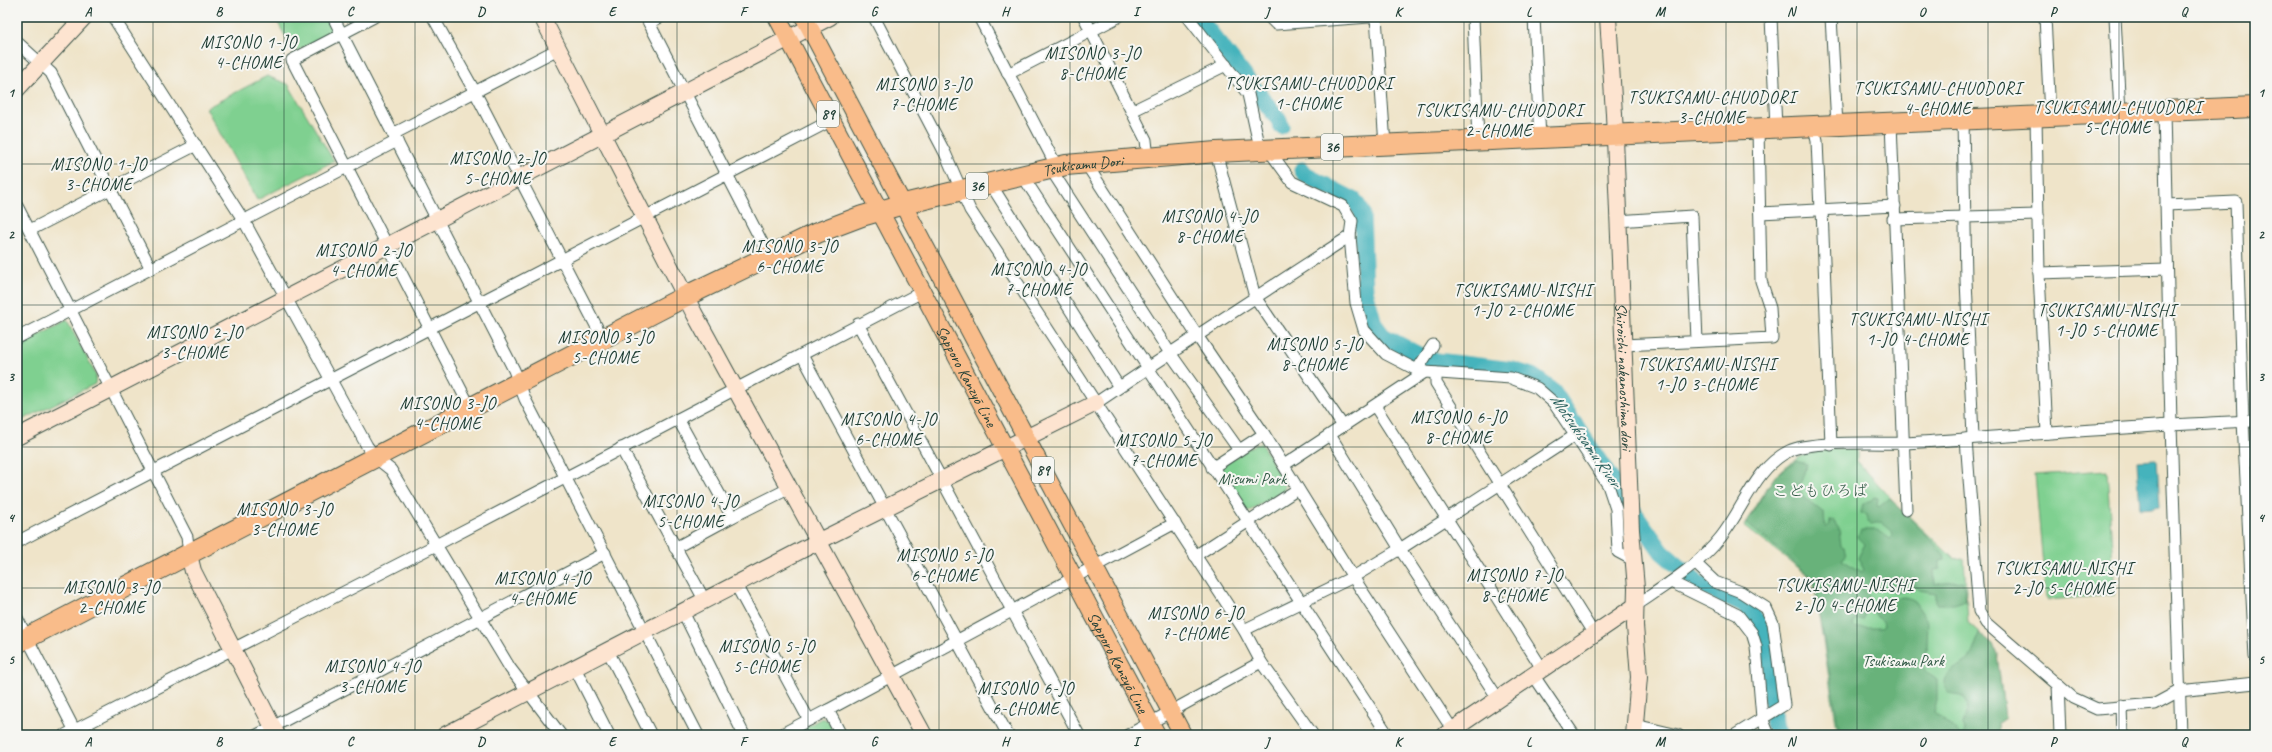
<svg xmlns="http://www.w3.org/2000/svg" width="2272" height="752" font-family="Caveat,'Klee One',sans-serif">
<style>
.green{fill:#7fd090;stroke:#4f8662}
.forest{fill:#67b27a;stroke:#437857}
.water{fill:#44b3bc;stroke:#327878}
.lines{fill:none;stroke-linecap:round;stroke-linejoin:round}
.river{stroke:#44b3bc;stroke-width:17}
.street-casing{stroke:#3e564a;stroke-width:13}
.secondary-casing{stroke:#3e564a;stroke-width:18}
.primary-casing{stroke:#3e564a;stroke-width:19}
.highway-casing{stroke:#3e564a;stroke-width:22}
.street{stroke:#fff;stroke-width:11}
.secondary{stroke:#fde4d0;stroke-width:16}
.primary{stroke:#f9bc8a;stroke-width:17}
.highway{stroke:#f9bc8a;stroke-width:20}
.grid{fill:none;stroke:#1f3d34;stroke-width:1;stroke-opacity:0.55}
.labels{text-anchor:middle;stroke-width:4;stroke-linejoin:round;paint-order:stroke}
.shield{fill:#f6f6f2;stroke:#60746d;stroke-width:1}
.shield-label{font-size:15px;font-weight:bold;fill:#1f3d34}
.street-label{font-size:16px;fill:#1f3d34;stroke:#f6f6f2}
.park-label{font-size:16px;fill:#325a46;stroke:#f6f6f2}
.neighbourhood-label{font-size:17px;letter-spacing:1px;fill:#1f3d34;stroke:#f6f6f2}
.water-label{font-size:17px;font-style:italic;fill:#2a605d;stroke:#f6f6f2}
.neatline{fill:none;stroke:#1f3d34;stroke-width:1.5}
.grid-label{font-size:13px;text-anchor:middle;font-weight:bold;fill:#1f3d34}
</style>
<rect width="100%" height="100%" fill="#f6f6f2"/>
<filter id="ink" filterUnits="userSpaceOnUse"><feTurbulence type="fractalNoise" baseFrequency=".025" numOctaves="2"/><feDisplacementMap in="SourceGraphic" scale="8" xChannelSelector="R" yChannelSelector="G"/><feConvolveMatrix kernelMatrix="1 2 1 2 8 2 1 2 1" color-interpolation-filters="sRGB"/></filter>
<filter id="wash" filterUnits="userSpaceOnUse"><feTurbulence type="fractalNoise" baseFrequency=".012" numOctaves="4" result="noise"/><feDisplacementMap in="SourceGraphic" scale="16" xChannelSelector="R" yChannelSelector="G"/><feGaussianBlur stdDeviation="0.9" result="paint"/><feColorMatrix in="noise" values="0 0 0 0 0 0 0 0 0 0 0 0 0 0 0 0 0 1.4 0 .05"/><feComposite in="paint" operator="in"/></filter>
<g filter="url(#wash)">
<rect width="100%" height="100%" fill="#efe4c9"/>
<!-- green -->
<g class="green">
<path d="M 275,17 L 327,17 L 334,30 L 294,53 Z"/>
<path d="M 267,76 L 288,84 L 334,161 L 257,200 L 206,108 Z"/>
<path d="M 67,320 L 96,375 L 95,384 L 22,420 L 17,419 L 17,346 Z"/>
<path d="M 1261,443 L 1285,485 L 1284,490 L 1248,512 L 1220,472 L 1222,466 L 1255,444 Z"/>
<path d="M 1857,449 L 1857,461 L 1898,506 L 1954,559 L 1964,558 L 1968,622 L 1981,633 L 1990,735 L 1838,735 L 1813,579 L 1744,526 C 1763,492 1781,456 1823,450 C 1834,448 1846,449 1857,449 Z"/>
<path d="M 2107,470 L 2115,595 L 2046,600 L 2035,475 Z"/>
<path d="M 822,718 L 829,721 L 836,735 L 791,735 Z"/>
</g>
<!-- forest -->
<path class="forest" d="M 1796,461 L 1807,464 L 1799,488 L 1804,498 L 1824,513 L 1825,527 L 1827,527 L 1830,521 L 1833,520 L 1839,529 L 1841,546 L 1844,547 L 1846,555 L 1842,560 L 1862,572 L 1864,570 L 1858,558 L 1865,544 L 1858,537 L 1861,530 L 1878,530 L 1890,539 L 1893,536 L 1892,531 L 1881,522 L 1871,524 L 1868,522 L 1867,516 L 1861,513 L 1863,503 L 1869,502 L 1874,497 L 1878,498 L 1877,506 L 1879,507 L 1890,498 L 1944,554 L 1945,560 L 1940,561 L 1940,569 L 1934,570 L 1935,584 L 1963,581 L 1966,600 L 1954,604 L 1936,604 L 1936,593 L 1919,590 L 1914,585 L 1906,590 L 1893,592 L 1893,584 L 1881,580 L 1876,591 L 1866,586 L 1863,590 L 1870,596 L 1861,602 L 1866,611 L 1864,620 L 1855,618 L 1853,625 L 1856,628 L 1881,628 L 1884,626 L 1883,621 L 1877,617 L 1870,605 L 1875,599 L 1906,597 L 1915,602 L 1928,622 L 1927,646 L 1923,665 L 1925,671 L 1937,680 L 1937,701 L 1934,712 L 1961,735 L 1965,732 L 1963,724 L 1968,706 L 1963,696 C 1957,693 1950,696 1946,689 C 1937,673 1962,667 1969,659 C 1974,652 1976,641 1980,633 L 1993,644 L 1997,654 L 2005,718 L 1998,723 L 1999,735 L 1840,735 L 1814,579 L 1746,523 L 1775,476 Z"/>
<!-- water -->
<path class="water" d="M 2157,460 L 2160,507 L 2140,509 L 2137,461 Z"/>
<g class="lines">
<!-- river -->
<g class="river">
<path d="M 1198,17 L 1279,120 L 1281,126"/>
<path d="M 1302,170 L 1307,176 L 1354,200 L 1362,212 L 1365,290 L 1374,324 L 1383,336 L 1428,360 L 1513,370 L 1532,376 L 1553,391 L 1614,484 L 1662,552 L 1699,584 L 1744,605 L 1762,627 L 1769,655 L 1774,724 L 1780,735"/>
</g>
</g>
</g>
<g filter="url(#ink)">
<g class="lines">
<defs>
<g id="street">
<path d="M 113,17 L 244,221 L 367,446 L 376,458 L 391,470 L 510,668 L 561,735"/>
<path d="M 333,17 L 514,370 L 525,399 L 698,735"/>
<path d="M 374,17 L 292,60 L 471,409"/>
<path d="M 433,17 L 475,92 L 603,339"/>
<path d="M 646,17 L 769,256"/>
<path d="M 874,17 L 945,153 L 970,210 L 1244,630 L 1261,662 L 1313,735"/>
<path d="M 979,17 L 1057,167"/>
<path d="M 1084,17 L 1146,140 L 1148,158"/>
<path d="M 1188,17 L 1248,94 L 1260,149"/>
<path d="M 1269,17 L 1276,24 L 1369,17"/>
<path d="M 1376,17 L 1385,145"/>
<path d="M 1473,17 L 1478,141"/>
<path d="M 1534,17 L 1540,139"/>
<path d="M 1771,17 L 1776,128"/>
<path d="M 1831,17 L 1837,125"/>
<path d="M 2045,17 L 2050,115"/>
<path d="M 2115,17 L 2120,113"/>
<path d="M 649,23 L 660,17"/>
<path d="M 17,42 L 51,73 L 151,269"/>
<path d="M 1008,74 L 1118,17"/>
<path d="M 1132,111 L 1226,65"/>
<path d="M 2164,111 L 2171,425 L 2181,735"/>
<path d="M 2036,117 L 2039,273 L 2047,433"/>
<path d="M 1963,120 L 1966,280 L 1973,437"/>
<path d="M 1891,123 L 1906,510"/>
<path d="M 1813,125 L 1817,141 L 1820,210"/>
<path d="M 393,134 L 558,49"/>
<path d="M 1268,149 L 1292,182 L 1343,206 L 1352,221 L 1350,236 L 1356,303 L 1364,330 L 1386,354 L 1417,370 L 1425,372 L 1511,378 L 1537,388 L 1553,402 L 1608,485 L 1616,509 L 1618,552 L 1633,560"/>
<path d="M 1216,152 L 1255,297 L 1343,426"/>
<path d="M 1085,162 L 1196,334 L 1264,434 L 1353,577 L 1456,735"/>
<path d="M 1050,168 L 1170,353 L 1239,450"/>
<path d="M 1022,175 L 1388,735"/>
<path d="M 990,183 L 1119,387"/>
<path d="M 2166,205 L 2236,202 L 2243,421 L 2255,657"/>
<path d="M 17,206 L 187,537 L 189,555"/>
<path d="M 1822,209 L 1831,445"/>
<path d="M 1760,213 L 1895,206"/>
<path d="M 1893,219 L 2038,215"/>
<path d="M 1617,221 L 1692,216 L 1697,341"/>
<path d="M 30,230 L 196,145"/>
<path d="M 2039,273 L 2167,269"/>
<path d="M 858,324 L 1079,735"/>
<path d="M 17,338 L 397,141"/>
<path d="M 1623,345 L 1772,338 L 1770,308 L 1761,281 L 1758,129"/>
<path d="M 802,355 L 1008,735"/>
<path d="M 1417,370 L 1433,345"/>
<path d="M 1436,373 L 1436,383 L 1594,634"/>
<path d="M 1096,403 C 1180,346 1265,291 1350,236"/>
<path d="M 1375,406 L 1543,670"/>
<path d="M 678,419 L 732,517 L 790,488"/>
<path d="M 1330,435 L 1400,549 L 1499,700"/>
<path d="M 1966,439 L 1979,611 L 1986,623 L 2073,698 L 2097,709 L 2155,704 L 2179,691 L 2255,683"/>
<path d="M 621,448 L 705,601"/>
<path d="M 1284,465 L 1425,372"/>
<path d="M 1212,468 L 1264,434"/>
<path d="M 17,542 L 832,120"/>
<path d="M 675,548 L 732,517"/>
<path d="M 1195,556 L 1298,489"/>
<path d="M 1695,563 L 1715,582 L 1741,592 L 1766,608 L 1773,623 L 1784,705 L 1735,735"/>
<path d="M 1671,582 L 1738,615 L 1752,633 L 1756,646 L 1762,718 L 1769,735"/>
<path d="M 736,585 L 809,720"/>
<path d="M 1635,606 C 1666,585 1698,566 1721,537 C 1744,508 1755,468 1789,451 C 1811,440 1879,444 1906,443 C 2022,436 2139,425 2255,421"/>
<path d="M 683,612 L 744,735"/>
<path d="M 17,618 L 77,735"/>
<path d="M 1244,630 L 1353,577 L 1400,549 L 1574,436"/>
<path d="M 608,651 L 651,735"/>
<path d="M 575,668 L 609,735"/>
<path d="M 1534,676 L 1574,735"/>
<path d="M 2058,684 L 2060,735"/>
<path d="M 2121,706 L 2122,735"/>
<path d="M 828,710 L 1175,523"/>
<path d="M 1635,725 L 1678,735"/>
<path d="M 65,735 L 436,545 L 922,292"/>
<path d="M 257,735 L 605,553"/>
<path d="M 780,735 L 828,710 L 841,735"/>
<path d="M 1128,735 L 1261,662"/>
</g>
<g id="secondary">
<path d="M 542,17 L 694,313 L 924,735"/>
<path id="s1" d="M 1608,17 L 1614,114 L 1631,530 L 1636,588 L 1635,626 L 1639,677 L 1634,735"/>
<path d="M 17,89 L 84,17"/>
<path d="M 17,437 L 830,17"/>
<path d="M 189,555 L 193,571 L 277,735"/>
<path d="M 445,735 L 819,541 L 1096,403"/>
<path d="M 1445,735 L 1635,606"/>
</g>
<g id="primary">
<path id="s2" d="M 777,17 L 1157,735"/>
<path d="M 804,17 L 1183,735"/>
</g>
<g id="highway">
<path id="s3" d="M 17,643 L 686,296 L 817,233 L 862,216 L 904,204 L 1066,165 L 1216,152 L 2255,107"/>
</g>
</defs>
<!-- street casing -->
<use href="#street" class="street-casing"/>
<!-- secondary casing -->
<use href="#secondary" class="secondary-casing"/>
<!-- primary casing -->
<use href="#primary" class="primary-casing"/>
<!-- highway casing -->
<use href="#highway" class="highway-casing"/>
<!-- street -->
<use href="#street" class="street"/>
<!-- secondary -->
<use href="#secondary" class="secondary"/>
<!-- primary -->
<use href="#primary" class="primary"/>
<!-- highway -->
<use href="#highway" class="highway"/>
</g>
</g>
<!-- grid -->
<path class="grid" d="M 153,17 L 153,735M 284,17 L 284,735M 415,17 L 415,735M 546,17 L 546,735M 677,17 L 677,735M 808,17 L 808,735M 939,17 L 939,735M 1070,17 L 1070,735M 1202,17 L 1202,735M 1333,17 L 1333,735M 1464,17 L 1464,735M 1595,17 L 1595,735M 1726,17 L 1726,735M 1857,17 L 1857,735M 1988,17 L 1988,735M 2119,17 L 2119,735M 17,164 L 2255,164M 17,305 L 2255,305M 17,447 L 2255,447M 17,588 L 2255,588"/>
<g class="labels">
<!-- shield labels -->
<g class="shield">
<rect x="817" y="101" width="22" height="26" rx="3"/>
<rect x="1321" y="134" width="22" height="26" rx="3"/>
<rect x="966" y="173" width="22" height="26" rx="3"/>
<rect x="1032" y="457" width="22" height="26" rx="3"/>
</g>
<g class="shield-label">
<text x="828" y="119">89</text>
<text x="1332" y="152">36</text>
<text x="977" y="191">36</text>
<text x="1043" y="475">89</text>
</g>
<!-- street labels -->
<g class="street-label">
<text dy="6" stroke="none"><textPath href="#s3" startOffset="1174">Tsukisamu Dori</textPath></text>
<text dy="6" stroke="none"><textPath href="#s2" startOffset="406">Sapporo Kanzyō Line</textPath></text>
<text dy="6" stroke="none"><textPath href="#s1" startOffset="360">Shiroishi nakanoshima dori</textPath></text>
<text dy="6" stroke="none"><textPath href="#s2" startOffset="730">Sapporo Kanzyō Line</textPath></text>
</g>
<!-- park labels -->
<g class="park-label">
<text x="1252" y="484">Misumi Park</text>
<text x="1820" y="496">こどもひろば</text>
<text x="1903" y="666">Tsukisamu Park</text>
</g>
<!-- neighbourhood labels -->
<g class="neighbourhood-label">
<text x="249" y="48">MISONO 1-JO<tspan x="249" dy="20">4-CHOME</tspan></text>
<text x="1093" y="59">MISONO 3-JO<tspan x="1093" dy="20">8-CHOME</tspan></text>
<text x="1309" y="89">TSUKISAMU-CHUODORI<tspan x="1309" dy="20">1-CHOME</tspan></text>
<text x="924" y="90">MISONO 3-JO<tspan x="924" dy="20">7-CHOME</tspan></text>
<text x="1938" y="94">TSUKISAMU-CHUODORI<tspan x="1938" dy="20">4-CHOME</tspan></text>
<text x="1712" y="103">TSUKISAMU-CHUODORI<tspan x="1712" dy="20">3-CHOME</tspan></text>
<text x="2118" y="113">TSUKISAMU-CHUODORI<tspan x="2118" dy="20">5-CHOME</tspan></text>
<text x="1499" y="116">TSUKISAMU-CHUODORI<tspan x="1499" dy="20">2-CHOME</tspan></text>
<text x="498" y="164">MISONO 2-JO<tspan x="498" dy="20">5-CHOME</tspan></text>
<text x="99" y="170">MISONO 1-JO<tspan x="99" dy="20">3-CHOME</tspan></text>
<text x="1210" y="222">MISONO 4-JO<tspan x="1210" dy="20">8-CHOME</tspan></text>
<text x="790" y="252">MISONO 3-JO<tspan x="790" dy="20">6-CHOME</tspan></text>
<text x="364" y="256">MISONO 2-JO<tspan x="364" dy="20">4-CHOME</tspan></text>
<text x="1039" y="275">MISONO 4-JO<tspan x="1039" dy="20">7-CHOME</tspan></text>
<text x="1523" y="296">TSUKISAMU-NISHI<tspan x="1523" dy="20">1-JO 2-CHOME</tspan></text>
<text x="2107" y="316">TSUKISAMU-NISHI<tspan x="2107" dy="20">1-JO 5-CHOME</tspan></text>
<text x="1918" y="325">TSUKISAMU-NISHI<tspan x="1918" dy="20">1-JO 4-CHOME</tspan></text>
<text x="195" y="338">MISONO 2-JO<tspan x="195" dy="20">3-CHOME</tspan></text>
<text x="606" y="343">MISONO 3-JO<tspan x="606" dy="20">5-CHOME</tspan></text>
<text x="1315" y="350">MISONO 5-JO<tspan x="1315" dy="20">8-CHOME</tspan></text>
<text x="1707" y="370">TSUKISAMU-NISHI<tspan x="1707" dy="20">1-JO 3-CHOME</tspan></text>
<text x="448" y="409">MISONO 3-JO<tspan x="448" dy="20">4-CHOME</tspan></text>
<text x="1459" y="423">MISONO 6-JO<tspan x="1459" dy="20">8-CHOME</tspan></text>
<text x="889" y="425">MISONO 4-JO<tspan x="889" dy="20">6-CHOME</tspan></text>
<text x="1164" y="446">MISONO 5-JO<tspan x="1164" dy="20">7-CHOME</tspan></text>
<text x="691" y="507">MISONO 4-JO<tspan x="691" dy="20">5-CHOME</tspan></text>
<text x="285" y="515">MISONO 3-JO<tspan x="285" dy="20">3-CHOME</tspan></text>
<text x="945" y="561">MISONO 5-JO<tspan x="945" dy="20">6-CHOME</tspan></text>
<text x="2064" y="574">TSUKISAMU-NISHI<tspan x="2064" dy="20">2-JO 5-CHOME</tspan></text>
<text x="1515" y="581">MISONO 7-JO<tspan x="1515" dy="20">8-CHOME</tspan></text>
<text x="543" y="584">MISONO 4-JO<tspan x="543" dy="20">4-CHOME</tspan></text>
<text x="1845" y="591">TSUKISAMU-NISHI<tspan x="1845" dy="20">2-JO 4-CHOME</tspan></text>
<text x="112" y="593">MISONO 3-JO<tspan x="112" dy="20">2-CHOME</tspan></text>
<text x="1196" y="619">MISONO 6-JO<tspan x="1196" dy="20">7-CHOME</tspan></text>
<text x="767" y="652">MISONO 5-JO<tspan x="767" dy="20">5-CHOME</tspan></text>
<text x="373" y="672">MISONO 4-JO<tspan x="373" dy="20">3-CHOME</tspan></text>
<text x="1026" y="694">MISONO 6-JO<tspan x="1026" dy="20">6-CHOME</tspan></text>
</g>
<!-- water labels -->
<g class="water-label">
<text transform="translate(1586 440) rotate(55)" y="6">Motsukisamu River</text>
</g>
</g>
<!-- margin -->
<rect width="2272" height="752" fill="none" stroke="#f6f6f2" stroke-width="44"/>
<rect x="22" y="22" width="2228" height="708" class="neatline"/>
<g class="grid-label">
<text x="88" y="16">A</text>
<text x="219" y="16">B</text>
<text x="350" y="16">C</text>
<text x="481" y="16">D</text>
<text x="612" y="16">E</text>
<text x="743" y="16">F</text>
<text x="874" y="16">G</text>
<text x="1005" y="16">H</text>
<text x="1136" y="16">I</text>
<text x="1267" y="16">J</text>
<text x="1398" y="16">K</text>
<text x="1529" y="16">L</text>
<text x="1660" y="16">M</text>
<text x="1791" y="16">N</text>
<text x="1922" y="16">O</text>
<text x="2053" y="16">P</text>
<text x="2184" y="16">Q</text>
<text x="11" y="97">1</text>
<text x="2261" y="97">1</text>
<text x="11" y="239">2</text>
<text x="2261" y="239">2</text>
<text x="11" y="381">3</text>
<text x="2261" y="381">3</text>
<text x="11" y="522">4</text>
<text x="2261" y="522">4</text>
<text x="11" y="664">5</text>
<text x="2261" y="664">5</text>
<text x="88" y="746">A</text>
<text x="219" y="746">B</text>
<text x="350" y="746">C</text>
<text x="481" y="746">D</text>
<text x="612" y="746">E</text>
<text x="743" y="746">F</text>
<text x="874" y="746">G</text>
<text x="1005" y="746">H</text>
<text x="1136" y="746">I</text>
<text x="1267" y="746">J</text>
<text x="1398" y="746">K</text>
<text x="1529" y="746">L</text>
<text x="1660" y="746">M</text>
<text x="1791" y="746">N</text>
<text x="1922" y="746">O</text>
<text x="2053" y="746">P</text>
<text x="2184" y="746">Q</text>
</g>
</svg>
